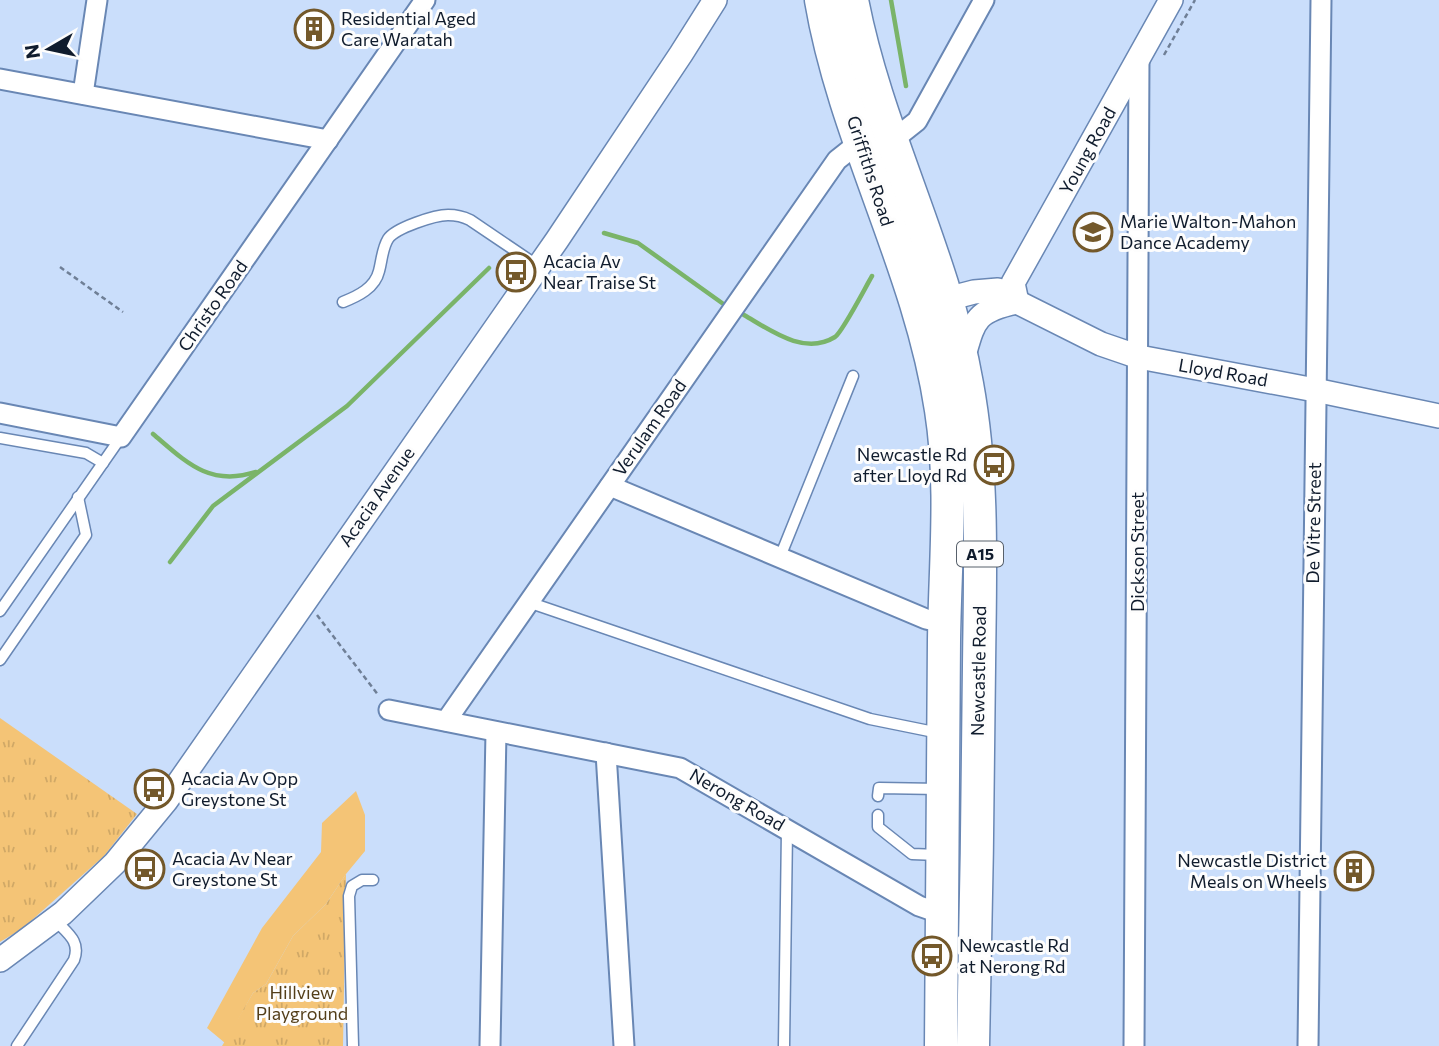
<svg xmlns="http://www.w3.org/2000/svg" width="1439" height="1046" font-family="Commissioner,sans-serif">
<style>
.green{fill:#f4c476}
.park{fill:url(#park-tufts)}
.lines{fill:none;stroke-linecap:round;stroke-linejoin:round}
.stream{stroke:#7ab469;stroke-width:4.5}
.service-casing{stroke:#6987b4;stroke-width:13}
.minor-casing{stroke:#6987b4;stroke-width:23}
.tertiary-casing{stroke:#6987b4;stroke-width:26}
.trunk-casing{stroke:#6987b4;stroke-width:35}
.path{stroke:#6f7f96;stroke-width:2.5;stroke-dasharray:5 3.5;stroke-linecap:butt}
.service{stroke:#fff;stroke-width:10}
.minor{stroke:#fff;stroke-width:19}
.tertiary{stroke:#fff;stroke-width:23}
.trunk{stroke:#fff;stroke-width:32}
.labels{text-anchor:middle;stroke-width:6;stroke-linejoin:round;paint-order:stroke}
.shield{fill:#fdfdfd;stroke:#57606b;stroke-width:2}
.shield-label{font-size:16px;font-weight:bold;fill:#101c2d}
.poi-label{font-size:18px;fill:#101c2d;stroke:#fdfdfd;text-anchor:start}
.street-label{font-size:18px;fill:#101c2d;stroke:#fdfdfd}
.park-label{font-size:18px;fill:#533e19;stroke:#fdfdfd}
</style>
<defs>
<pattern id="park-tufts" width="24" height="20" patternUnits="userSpaceOnUse" patternTransform="scale(1.75)"><rect width="24" height="20" fill="#f4c476"/><path d="M3 7l-1-3M5 7V3M7 7l1-3M15 17l-1-3M17 17v-4M19 17l1-3" fill="none" stroke="#d0a866"/></pattern>
</defs>
<rect width="100%" height="100%" fill="#cadefb"/>
<!-- green -->
<path class="green" d="M 356,791 L 365,815 L 365,851 L 346,874 L 326,904 L 293,936 L 266,984 L 253,993 L 225,1043 L 207,1028 L 262,928 L 321,852 L 322,823 Z"/>
<!-- park -->
<g class="park">
<path d="M 0,718 L 137,814 L 104,856 L 23,928 L 0,942 Z"/>
<path d="M 346,874 L 343,1046 L 222,1046 L 253,993 L 266,984 L 293,936 L 326,904 Z"/>
</g>
<g class="lines">
<!-- stream -->
<g class="stream">
<path d="M 891,0 L 906,86"/>
<path d="M 604,233 L 638,243 L 722,303"/>
<path d="M 744,315 C 770,330 804,356 835,337 C 843,331 865,288 872,276"/>
<path d="M 153,434 C 186,462 209,487 256,472"/>
<path d="M 170,562 L 213,506 L 347,406 L 489,268"/>
</g>
<defs>
<g id="service">
<path d="M 343,302 C 358,296 375,288 379,271 C 382,260 382,249 388,239 C 395,228 435,215 448,215 C 457,215 462,216 470,220 L 538,266"/>
<path d="M 0,438 L 86,453 L 103,463"/>
<path d="M 780,557 L 853,376"/>
<path d="M 528,602 L 870,719 L 939,733"/>
<path d="M 0,611 L 121,437"/>
<path d="M 0,660 L 86,535 L 78,497"/>
<path d="M 878,796 L 879,788 L 940,789"/>
<path d="M 878,815 L 878,827 L 912,854 L 938,855"/>
<path d="M 17,1046 L 74,960 C 81,941 67,933 55,920"/>
<path d="M 353,1046 L 349,896 L 352,886 L 362,880 L 373,880"/>
<path d="M 784,1046 L 787,830"/>
</g>
<g id="minor">
<path d="M 0,79 L 328,140"/>
<path d="M 83,94 L 97,0"/>
<path d="M 893,140 L 917,121 L 984,0"/>
<path d="M 0,413 L 121,437 L 425,0"/>
<path d="M 610,486 L 926,619 L 944,623"/>
<path d="M 389,710 L 680,768 L 919,906 L 942,914"/>
<path d="M 446,721 L 837,160 L 861,141"/>
<path d="M 606,753 L 624,1046"/>
<path d="M 490,1046 L 496,732"/>
<path d="M 1134,1046 L 1139,59"/>
<path d="M 1308,1046 L 1321,0"/>
</g>
<g id="tertiary">
<path d="M 1017,302 L 1013,283 L 1171,0"/>
<path d="M 937,311 L 947,299 L 974,292 L 998,290 L 1017,302 L 1101,344 L 1139,357 L 1315,390 L 1439,416"/>
<path d="M 963,359 C 974,321 974,311 1017,302"/>
<path d="M 0,960 L 63,913 L 115,863 L 166,801 L 557,240 L 681,54 L 715,0"/>
</g>
<g id="trunk">
<path d="M 821,0 C 845,141 920,269 941,410 C 953,486 945,563 944,640 C 943,775 942,911 941,1046"/>
<path d="M 852,0 C 877,131 944,252 967,384 C 984,477 980,572 979,666 C 978,793 976,919 973,1046"/>
</g>
</defs>
<!-- service casing -->
<use href="#service" class="service-casing"/>
<!-- minor casing -->
<use href="#minor" class="minor-casing"/>
<!-- tertiary casing -->
<use href="#tertiary" class="tertiary-casing"/>
<!-- trunk casing -->
<use href="#trunk" class="trunk-casing"/>
<!-- path -->
<g class="path">
<path d="M 1164,55 L 1195,0"/>
<path d="M 60,267 L 123,312"/>
<path d="M 317,615 L 379,696"/>
</g>
<!-- service -->
<use href="#service" class="service"/>
<!-- minor -->
<use href="#minor" class="minor"/>
<!-- tertiary -->
<use href="#tertiary" class="tertiary"/>
<!-- trunk -->
<use href="#trunk" class="trunk"/>
</g>
<!-- icons -->
<defs>
<symbol id="building-ring" viewBox="-11 -11 22 22"><circle r="9.5" fill="#fdfdfd" stroke="#73582a" stroke-width="1.5"/><path d="M-4-6H4V6H1V3H-1V6H-4ZM-2.5-4.3h1.7v1.8h-1.7ZM.8-4.3h1.7v1.8H.8ZM-2.5-1h1.7V.8h-1.7ZM.8-1h1.7V.8H.8Z" fill="#73582a"/></symbol>
<symbol id="school-ring" viewBox="-11 -11 22 22"><circle r="9.5" fill="#fdfdfd" stroke="#73582a" stroke-width="1.5"/><path d="M0-5L7-2L0 1L-7-2ZM-4 1L0 2.5L4 1V4Q0 6-4 4Z" fill="#73582a"/></symbol>
<symbol id="bus-ring" viewBox="-11 -11 22 22"><circle r="9.5" fill="#fdfdfd" stroke="#73582a" stroke-width="1.5"/><path d="M-5-6H5V4H4V6H2V4H-2V6H-4V4H-5ZM-3.5-4V0h7V-4ZM-3.5 1.2v1.5H-2V1.2ZM2 1.2v1.5H3.5V1.2Z" fill="#73582a"/></symbol>
</defs>
<g fill-rule="evenodd">
<use href="#building-ring" x="292" y="7" width="44" height="44"/>
<use href="#school-ring" x="1071" y="210" width="44" height="44"/>
<use href="#bus-ring" x="494" y="250" width="44" height="44"/>
<use href="#bus-ring" x="972" y="443" width="44" height="44"/>
<use href="#bus-ring" x="132" y="767" width="44" height="44"/>
<use href="#bus-ring" x="123" y="847" width="44" height="44"/>
<use href="#building-ring" x="1332" y="849" width="44" height="44"/>
<use href="#bus-ring" x="910" y="934" width="44" height="44"/>
</g>
<g class="labels">
<!-- shield labels -->
<rect class="shield" x="957" y="541.5" width="46" height="25" rx="5"/>
<g class="shield-label">
<text x="980" y="560">A15</text>
</g>
<!-- poi labels -->
<g class="poi-label">
<text x="341" y="25">Residential Aged<tspan x="341" dy="21">Care Waratah</tspan></text>
<text x="1120" y="228">Marie Walton-Mahon<tspan x="1120" dy="21">Dance Academy</tspan></text>
<text x="543" y="268">Acacia Av<tspan x="543" dy="21">Near Traise St</tspan></text>
<text x="967" y="461" text-anchor="end">Newcastle Rd<tspan x="967" dy="21">after Lloyd Rd</tspan></text>
<text x="181" y="785">Acacia Av Opp<tspan x="181" dy="21">Greystone St</tspan></text>
<text x="172" y="865">Acacia Av Near<tspan x="172" dy="21">Greystone St</tspan></text>
<text x="1327" y="867" text-anchor="end">Newcastle District<tspan x="1327" dy="21">Meals on Wheels</tspan></text>
<text x="959" y="952">Newcastle Rd<tspan x="959" dy="21">at Nerong Rd</tspan></text>
</g>
<!-- street labels -->
<g class="street-label">
<text transform="translate(1088 151) rotate(-61)" y="6">Young Road</text>
<text transform="translate(870 171) rotate(72)" y="6">Griffiths Road</text>
<text transform="translate(213 306) rotate(-55)" y="6">Christo Road</text>
<text transform="translate(1223 373) rotate(10)" y="6">Lloyd Road</text>
<text transform="translate(650 428) rotate(-55)" y="6">Verulam Road</text>
<text transform="translate(377 497) rotate(-55)" y="6">Acacia Avenue</text>
<text transform="translate(1314 523) rotate(-89)" y="6">De Vitre Street</text>
<text transform="translate(1138 552) rotate(-90)" y="6">Dickson Street</text>
<text transform="translate(979 671) rotate(-89)" y="6">Newcastle Road</text>
<text transform="translate(737 800) rotate(30)" y="6">Nerong Road</text>
</g>
<!-- park labels -->
<g class="park-label">
<text x="302" y="999">Hillview<tspan x="302" dy="21">Playground</tspan></text>
</g>
</g>
<!-- north arrow -->
<g transform="translate(49 49) rotate(261)" stroke="#fdfdfd" stroke-width="5" paint-order="stroke">
<path d="M0-5L12 26L0 18L-12 26Z" fill="#101c2d"/>
<text y="-10" font-size="19" font-weight="bold" text-anchor="middle" fill="#101c2d">N</text>
</g>
</svg>
